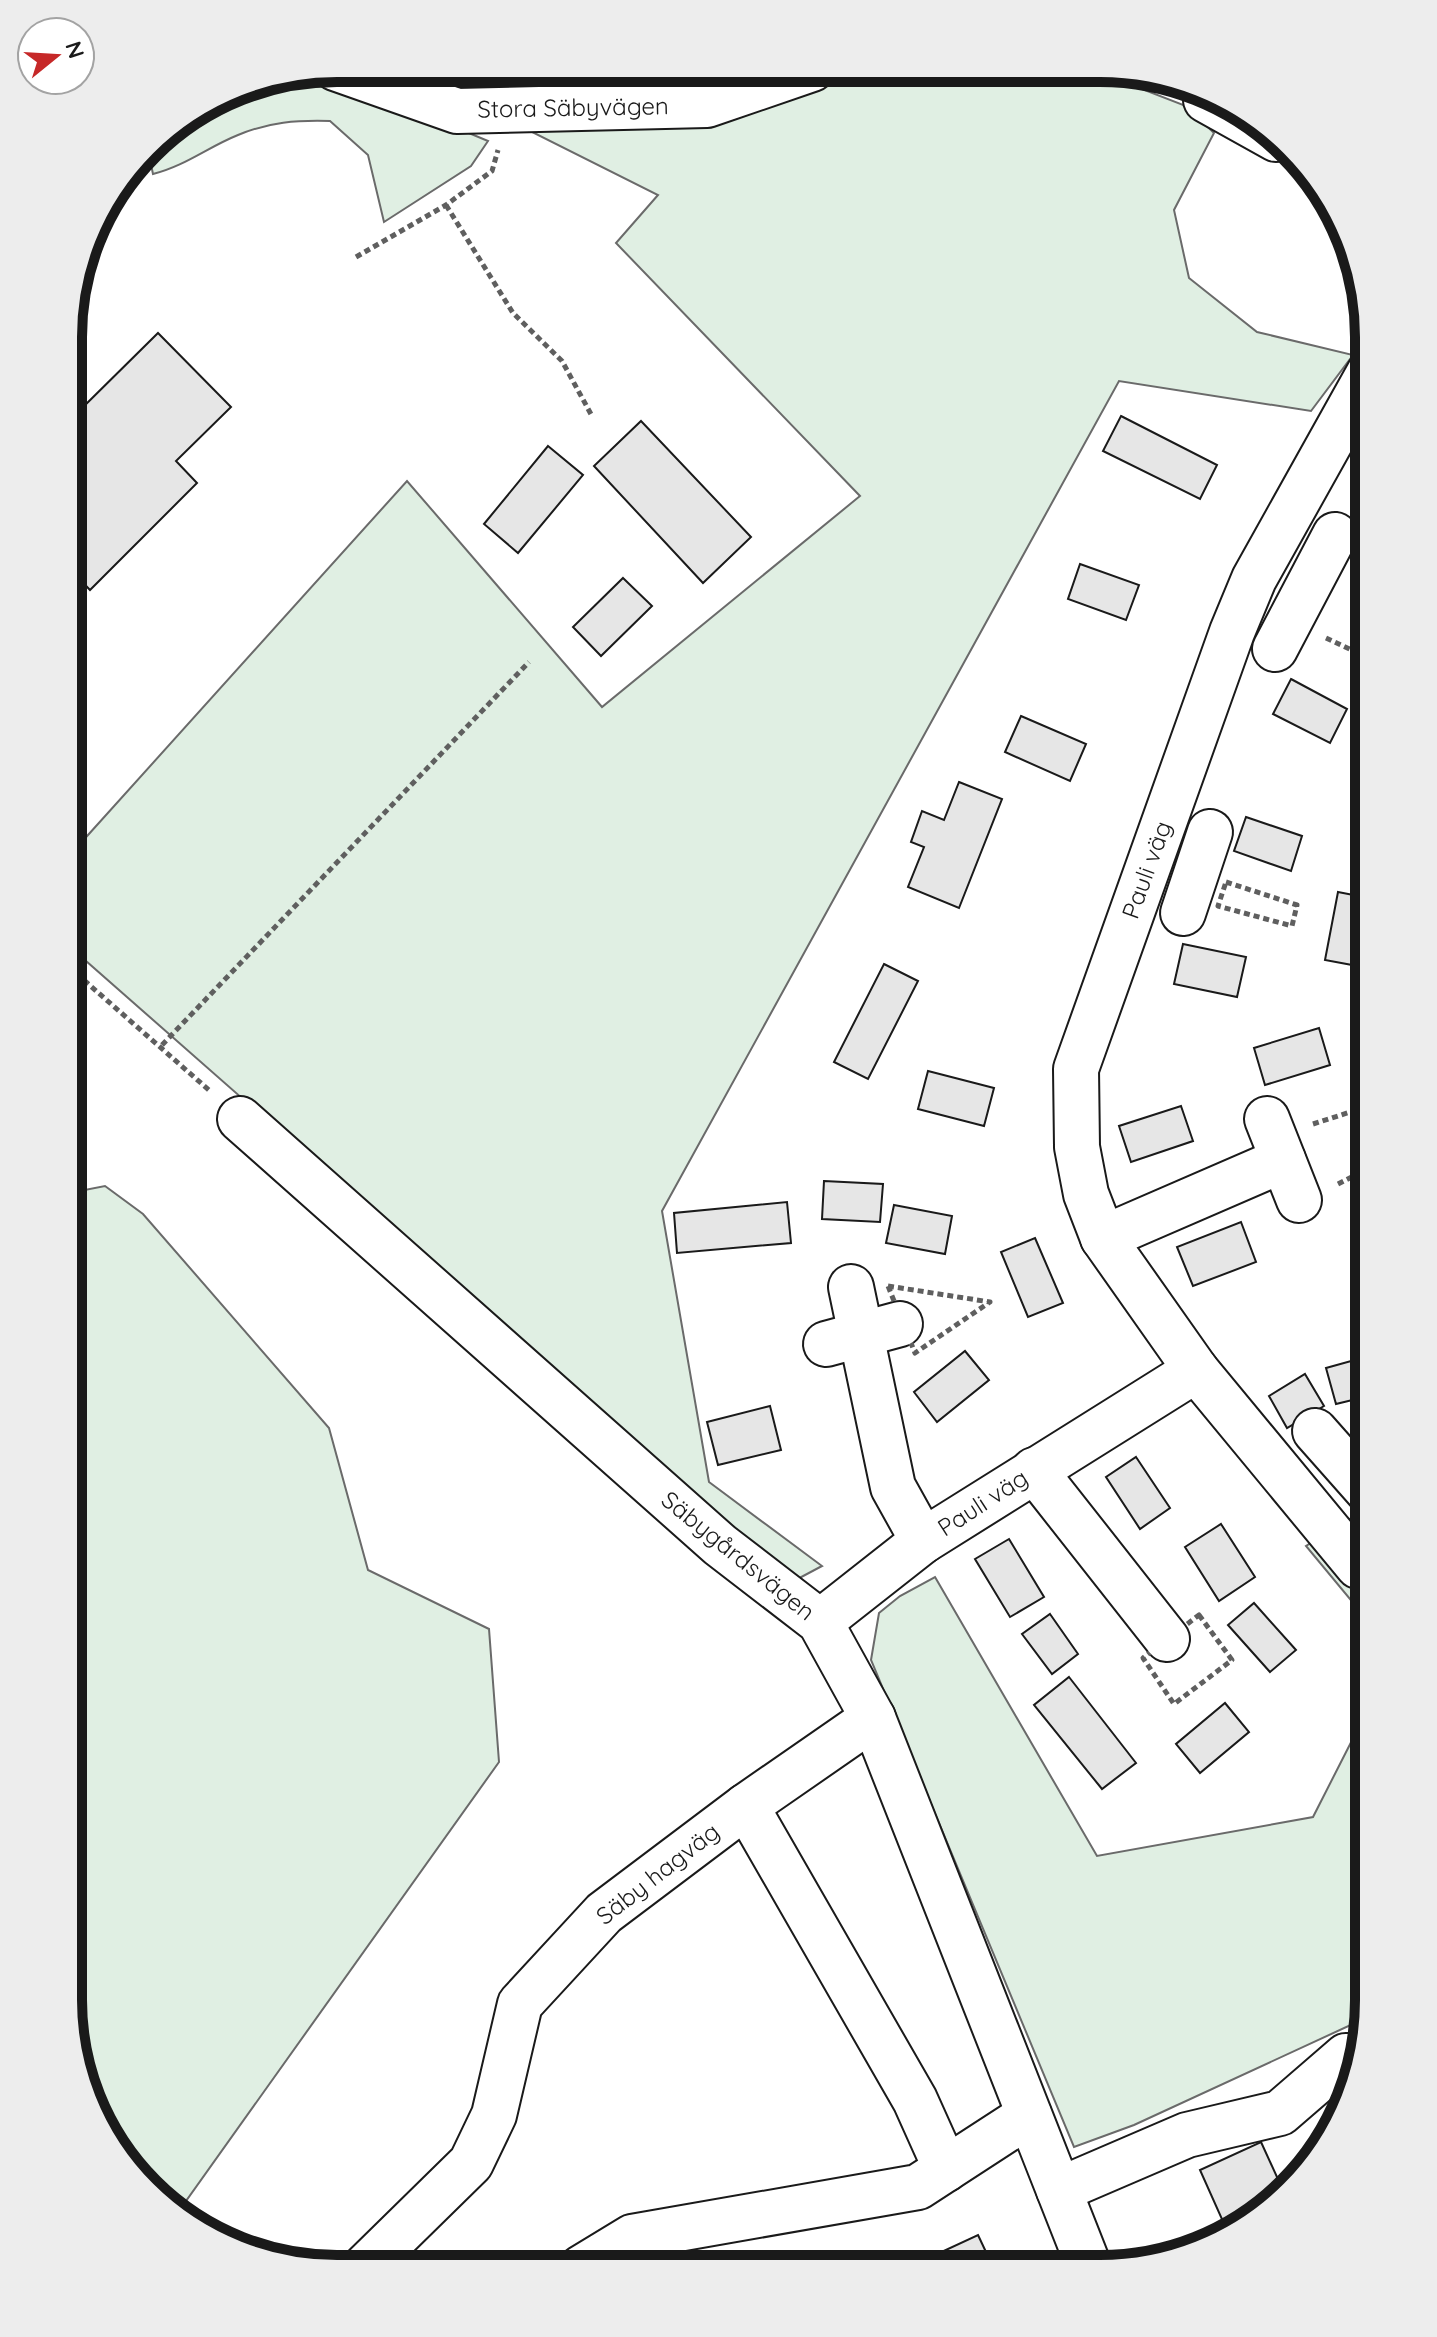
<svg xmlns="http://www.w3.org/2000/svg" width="1437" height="2337" font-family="Quicksand,sans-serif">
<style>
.green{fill:#e0efe3;stroke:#6a6a6a;stroke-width:2}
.building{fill:#e6e6e6;stroke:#1a1a1a;stroke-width:2}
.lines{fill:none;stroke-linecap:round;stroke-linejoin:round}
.minor-casing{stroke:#1a1a1a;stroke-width:48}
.path{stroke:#5f5f5f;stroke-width:5;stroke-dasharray:6 4;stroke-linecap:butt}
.minor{stroke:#fff;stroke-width:44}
.labels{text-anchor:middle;stroke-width:6;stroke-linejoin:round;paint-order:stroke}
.street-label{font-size:24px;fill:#1a1a1a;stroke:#fff}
.rim{fill:none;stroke:#1a1a1a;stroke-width:10}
</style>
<rect width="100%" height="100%" fill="#fff"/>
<!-- green -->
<g class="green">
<path d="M 858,70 L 1093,70 L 1186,106 L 1214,133 L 1174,210 L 1189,278 L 1257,332 L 1353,355 L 1311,411 L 1119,381 L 662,1211 L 709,1482 L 822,1566 L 792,1582 L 69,946 L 70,855 L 407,481 L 602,707 L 860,496 L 616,243 L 658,195 L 528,130 L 711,115 Z"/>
<path d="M 300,75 L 366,102 L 445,123 L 488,141 L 471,166 L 384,222 L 368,155 L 330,121 C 297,120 269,122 238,135 C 208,147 185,166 153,174 L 150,160 L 252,88 Z"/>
<path d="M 105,1186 L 143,1214 L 329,1428 L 368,1570 L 489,1629 L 499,1762 L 176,2215 L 88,2103 L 68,2000 L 69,1193 Z"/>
<path d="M 1361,1512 L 1369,1520 L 1369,1622 L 1306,1546 Z"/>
<path d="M 935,1577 L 1097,1856 L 1313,1817 L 1369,1707 L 1368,2017 L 1134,2125 L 1074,2147 L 871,1660 L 879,1613 L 900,1596 Z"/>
</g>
<!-- building -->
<g class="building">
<path d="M 158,333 L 231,407 L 176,461 L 197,483 L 90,590 L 70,569 L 70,420 Z"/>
<path d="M 1121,416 L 1217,465 L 1200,499 L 1103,451 Z"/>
<path d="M 641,421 L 751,537 L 703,583 L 594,466 Z"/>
<path d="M 548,446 L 583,475 L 518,553 L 484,524 Z"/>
<path d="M 1080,564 L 1139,585 L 1126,620 L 1068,599 Z"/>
<path d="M 623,578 L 652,606 L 601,656 L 573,627 Z"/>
<path d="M 1291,679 L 1347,709 L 1330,743 L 1273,714 Z"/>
<path d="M 1021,716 L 1086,744 L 1070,781 L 1005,752 Z"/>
<path d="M 959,782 L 1002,799 L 959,908 L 908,887 L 924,847 L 911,842 L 922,811 L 944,820 Z"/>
<path d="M 1246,817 L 1302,836 L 1291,871 L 1234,851 Z"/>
<path d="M 1338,892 L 1369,898 L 1369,938 L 1363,967 L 1325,960 Z"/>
<path d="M 1183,944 L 1246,957 L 1237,997 L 1174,984 Z"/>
<path d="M 884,964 L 918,981 L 868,1079 L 834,1062 Z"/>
<path d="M 1319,1028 L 1330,1065 L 1265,1085 L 1254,1048 Z"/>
<path d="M 928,1071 L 994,1088 L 984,1126 L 918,1109 Z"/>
<path d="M 1181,1106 L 1193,1141 L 1131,1162 L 1119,1126 Z"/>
<path d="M 824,1181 L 883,1184 L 880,1222 L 822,1219 Z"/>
<path d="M 787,1202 L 791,1243 L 677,1253 L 674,1213 Z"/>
<path d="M 894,1205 L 952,1216 L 945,1254 L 886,1243 Z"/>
<path d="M 1241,1222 L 1256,1262 L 1193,1286 L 1177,1247 Z"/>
<path d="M 1035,1238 L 1063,1303 L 1028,1317 L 1001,1252 Z"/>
<path d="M 965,1351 L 989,1380 L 937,1422 L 914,1392 Z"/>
<path d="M 1369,1356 L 1369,1396 L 1336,1404 L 1326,1368 Z"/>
<path d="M 1305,1374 L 1324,1406 L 1287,1428 L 1269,1396 Z"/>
<path d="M 770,1406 L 781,1450 L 718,1465 L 707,1422 Z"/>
<path d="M 1136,1457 L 1170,1508 L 1140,1529 L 1106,1477 Z"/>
<path d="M 1221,1524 L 1255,1577 L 1219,1601 L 1185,1547 Z"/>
<path d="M 1009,1539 L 1044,1597 L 1010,1617 L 975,1559 Z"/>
<path d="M 1254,1603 L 1296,1650 L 1270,1672 L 1228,1625 Z"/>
<path d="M 1050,1614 L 1078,1654 L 1052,1674 L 1022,1634 Z"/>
<path d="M 1069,1677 L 1136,1763 L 1102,1789 L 1034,1705 Z"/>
<path d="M 1225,1703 L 1249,1732 L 1200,1773 L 1176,1744 Z"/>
<path d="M 1261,2142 L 1282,2188 L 1244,2217 L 1225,2226 L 1200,2170 Z"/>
<path d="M 978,2235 L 994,2269 L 907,2268 Z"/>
</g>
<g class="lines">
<defs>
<g id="minor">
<path d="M 335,68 L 457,111 L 707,105 L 812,69"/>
<path d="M 1206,100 L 1276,139"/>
<path d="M 1275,649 L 1335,535"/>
<path d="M 1183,913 L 1210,832"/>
<path d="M 240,1119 L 720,1545 L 820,1622 L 873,1718 L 1090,2269"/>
<path d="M 1267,1119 L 1299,1200"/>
<path d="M 1103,1238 L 1283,1160"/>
<path d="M 851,1287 L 893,1487 L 923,1541"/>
<path d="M 826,1344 L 900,1324"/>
<path d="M 1315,1431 L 1369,1492"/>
<path d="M 1034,1470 L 1167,1639"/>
<path d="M 1358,1566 L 1196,1370 L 1103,1238 L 1086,1194 L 1077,1147 L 1076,1069 L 1232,632 L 1254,579 L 1369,373"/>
<path d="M 820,1622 L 923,1541 L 1196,1370"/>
<path d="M 746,1806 L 915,2100 L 946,2169"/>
<path d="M 1059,2190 L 1187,2135 L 1280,2113 L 1346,2056 L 1361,2057"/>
<path d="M 365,2267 L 471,2163 L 494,2115 L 520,2004 L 604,1913 L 746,1806 L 873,1718"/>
<path d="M 581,2268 L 632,2237 L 918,2187 L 1029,2115"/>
</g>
</defs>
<!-- minor casing -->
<use href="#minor" class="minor-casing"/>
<!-- path -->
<g class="path">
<path d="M 446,205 L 513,313 L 562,361 L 592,416"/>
<path d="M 356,257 L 446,205 L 492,171 L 498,150"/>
<path d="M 1326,638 L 1369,658"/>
<path d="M 1226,882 L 1297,905 L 1292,926 L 1218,906 Z"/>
<path d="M 69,967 L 210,1091"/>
<path d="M 162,1045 L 529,662"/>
<path d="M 1313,1124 L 1369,1106"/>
<path d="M 1338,1184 L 1369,1168"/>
<path d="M 888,1286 L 990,1302 L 915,1353 Z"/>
<path d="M 1199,1615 L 1232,1660 L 1174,1704 L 1143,1658 Z"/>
</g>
<!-- minor -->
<use href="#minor" class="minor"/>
</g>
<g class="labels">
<!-- street labels -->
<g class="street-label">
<text transform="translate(573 108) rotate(-1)" y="8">Stora Säbyvägen</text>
<text transform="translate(1147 870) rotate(-70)" y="8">Pauli väg</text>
<text transform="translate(983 1503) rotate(-33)" y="8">Pauli väg</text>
<text transform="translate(738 1556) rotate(39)" y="8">Säbygårdsvägen</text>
<text transform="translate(658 1874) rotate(-38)" y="8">Säby hagväg</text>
</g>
</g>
<!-- crop -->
<path d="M0 0H1437V2337H0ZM337 82H1100A255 255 0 0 1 1355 337V2000A255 255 0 0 1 1100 2255H337A255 255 0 0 1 82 2000V337A255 255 0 0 1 337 82Z" fill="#ededed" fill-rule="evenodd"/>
<path class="rim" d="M337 82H1100A255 255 0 0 1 1355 337V2000A255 255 0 0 1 1100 2255H337A255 255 0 0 1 82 2000V337A255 255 0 0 1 337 82Z"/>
<!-- north arrow -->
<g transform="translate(56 56) rotate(72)"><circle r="38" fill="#ffffff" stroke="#a3a3a3" stroke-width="2"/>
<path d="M0-6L14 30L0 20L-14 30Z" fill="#c62828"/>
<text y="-12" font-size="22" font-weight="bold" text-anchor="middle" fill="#1a1a1a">N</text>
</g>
</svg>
